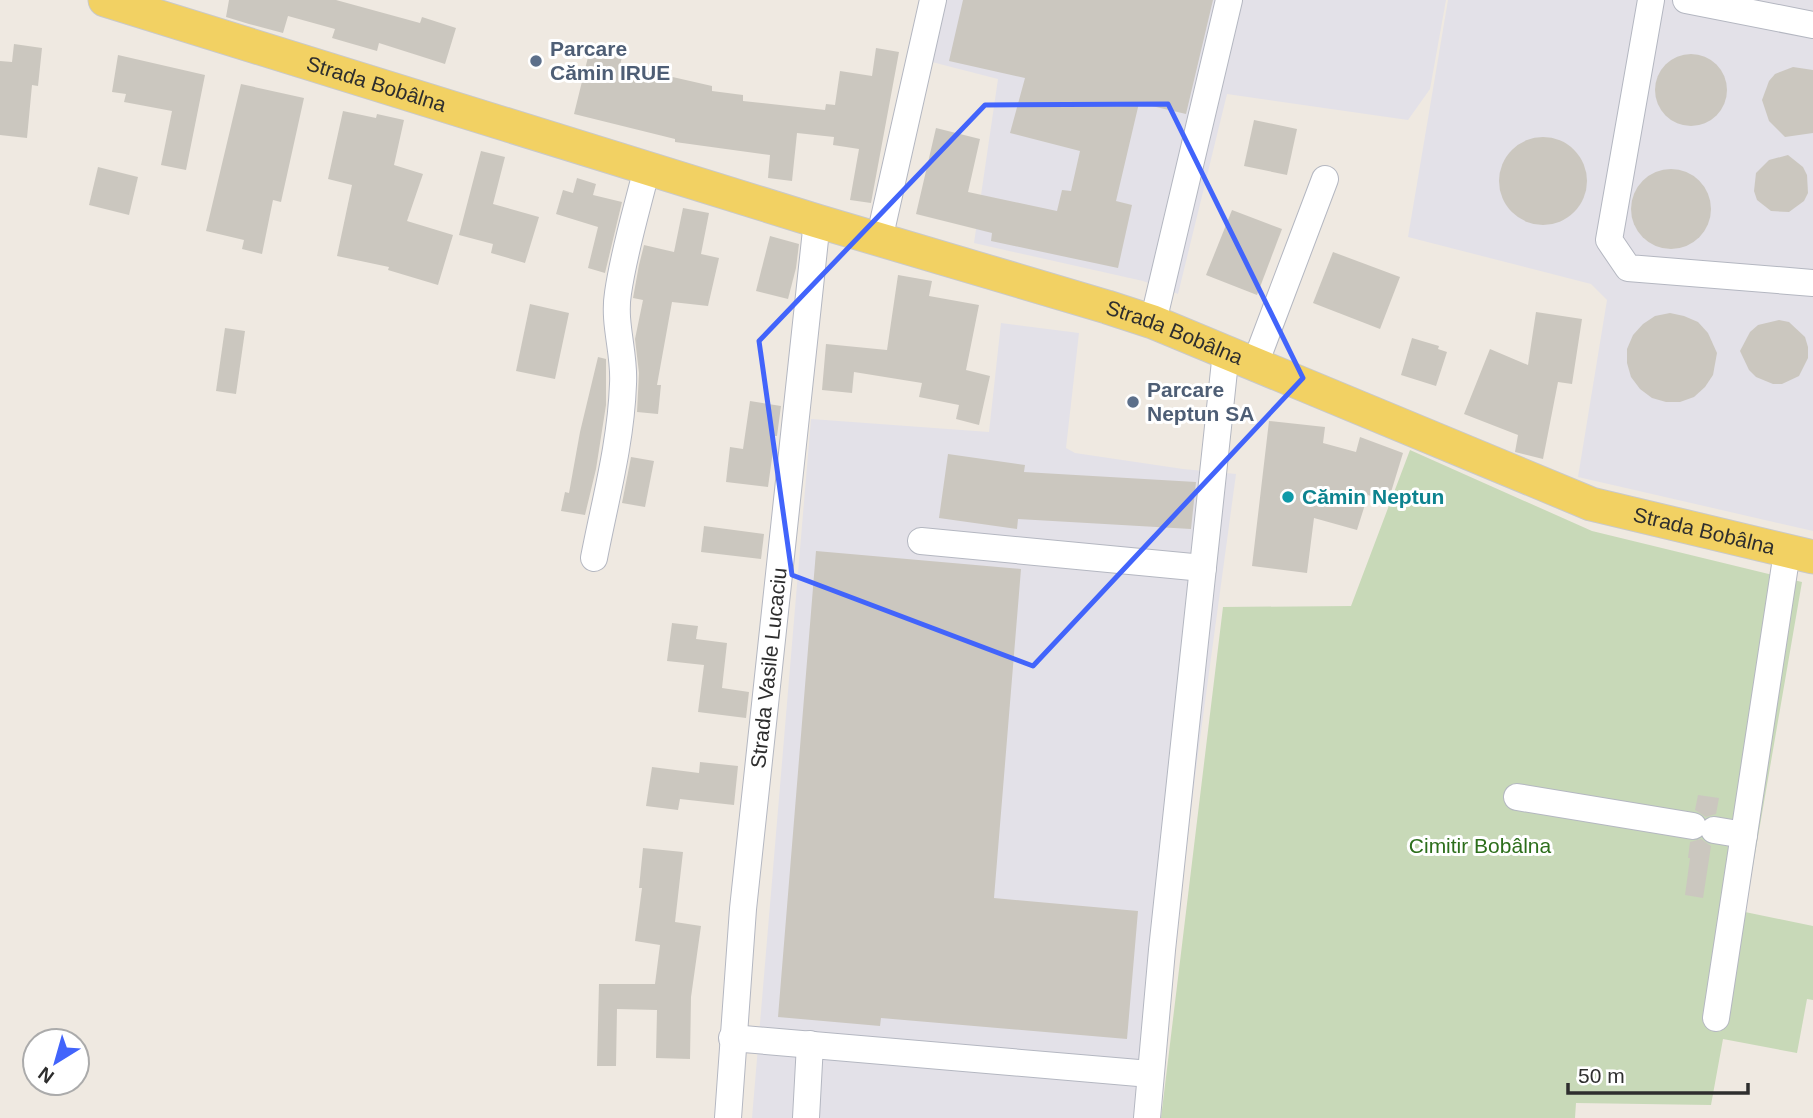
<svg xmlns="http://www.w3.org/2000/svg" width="1813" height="1118" font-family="Helvetica,sans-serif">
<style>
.industrial{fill:#e3e1e8}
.cemetery{fill:#c8d9b8}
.building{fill:#cbc7bf}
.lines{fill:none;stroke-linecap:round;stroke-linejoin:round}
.minor-casing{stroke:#b4b7c1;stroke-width:28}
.major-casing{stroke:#c9c9c9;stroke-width:35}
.minor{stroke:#fff;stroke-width:26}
.major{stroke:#f2d163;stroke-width:33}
.marked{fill:none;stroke:#4264fb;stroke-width:5;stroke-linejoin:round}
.service-dot{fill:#5c6f8a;stroke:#fff;stroke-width:2.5}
.culture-dot{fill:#0f9aa8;stroke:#fff;stroke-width:2.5}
.labels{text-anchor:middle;stroke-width:6;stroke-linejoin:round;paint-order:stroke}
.service-label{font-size:21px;font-weight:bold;fill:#4e5e75;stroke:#fff;text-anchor:start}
.street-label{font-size:21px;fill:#2e2e2e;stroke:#fff}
.culture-label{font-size:21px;font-weight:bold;fill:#0d838f;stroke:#fff;text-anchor:start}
.park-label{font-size:21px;fill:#2c6e1b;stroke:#fff}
</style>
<rect width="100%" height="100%" fill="#efe9e1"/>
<!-- industrial -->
<g class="industrial">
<path d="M 941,0 L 1446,0 L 1430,89 L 1408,120 L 1227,94 L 1178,294 L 1143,281 L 974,243 L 998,79 L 928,61 Z"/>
<path d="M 1448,0 L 1813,0 L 1813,531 L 1578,477 L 1607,300 L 1591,284 L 1408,237 Z"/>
<path d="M 1001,323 L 1079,333 L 1066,448 L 1075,453 L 1183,469 L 1236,474 L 1197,761 L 1154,1118 L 752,1118 L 811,419 L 989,432 Z"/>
</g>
<!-- cemetery -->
<path class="cemetery" d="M 1410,450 L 1592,531 L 1802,582 L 1745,912 L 1813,926 L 1813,1000 L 1807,999 L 1797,1053 L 1723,1039 L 1711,1105 L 1576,1103 L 1575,1118 L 1161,1118 L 1223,607 L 1351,606 Z"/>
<!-- building -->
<g class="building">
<path d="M 229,0 L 336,0 L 420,23 L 422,17 L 456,28 L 445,64 L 379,43 L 377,51 L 332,38 L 335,29 L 288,16 L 283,33 L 249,24 L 226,17 Z"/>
<path d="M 963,0 L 1213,0 L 1186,114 L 1139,103 L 1116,201 L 1132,205 L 1118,268 L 991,241 L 992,233 L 916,214 L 936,128 L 980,139 L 968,192 L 1057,211 L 1062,190 L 1071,191 L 1080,151 L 1010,133 L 1025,78 L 949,61 Z"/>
<path d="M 14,44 L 42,48 L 38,86 L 32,85 L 27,138 L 0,135 L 0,61 L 12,62 Z"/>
<path d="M 876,48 L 899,52 L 871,203 L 850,200 L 859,149 L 833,145 L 834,137 L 797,133 L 792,181 L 768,178 L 770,155 L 675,142 L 675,139 L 574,114 L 590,49 L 622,57 L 620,65 L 712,86 L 712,91 L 743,95 L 743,101 L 825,110 L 826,104 L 835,105 L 840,71 L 872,76 Z"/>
<circle cx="1691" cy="90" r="36"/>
<path d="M 118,55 L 205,75 L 186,170 L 161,165 L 172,111 L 124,102 L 126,94 L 112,92 Z"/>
<path d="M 1793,67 L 1813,70 L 1813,133 L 1785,137 L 1769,121 L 1762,100 L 1769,81 L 1775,74 Z"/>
<path d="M 241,84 L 304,98 L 281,202 L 273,200 L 262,254 L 242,249 L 244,240 L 206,231 Z"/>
<path d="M 343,111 L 376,118 L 377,114 L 404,120 L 394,165 L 423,174 L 407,221 L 453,235 L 438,285 L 388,270 L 389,267 L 337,256 L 352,185 L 328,179 Z"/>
<path d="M 1254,120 L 1297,129 L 1287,175 L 1244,166 Z"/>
<circle cx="1543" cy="181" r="44"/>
<path d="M 481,151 L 505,157 L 493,204 L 539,217 L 525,263 L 491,253 L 493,244 L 459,235 Z"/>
<path d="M 1788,155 L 1803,167 L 1807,175 L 1808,193 L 1804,201 L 1789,212 L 1771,211 L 1757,200 L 1754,191 L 1756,173 L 1769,160 Z"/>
<path d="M 98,167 L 138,177 L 129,215 L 89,205 Z"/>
<circle cx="1671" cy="209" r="40"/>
<path d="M 577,178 L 596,184 L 593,195 L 622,202 L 605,273 L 588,268 L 598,227 L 556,214 L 563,190 L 573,193 Z"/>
<path d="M 683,208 L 709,213 L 701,254 L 719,258 L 708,306 L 672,302 L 657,385 L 661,385 L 658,414 L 637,412 L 639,373 L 635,339 L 643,300 L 633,298 L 639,265 L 644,245 L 674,252 Z"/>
<path d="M 1232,210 L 1282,229 L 1257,295 L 1206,275 Z"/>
<path d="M 770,236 L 799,244 L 796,268 L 788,299 L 756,291 Z"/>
<path d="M 1333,252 L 1400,277 L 1380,329 L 1313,303 Z"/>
<path d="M 898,275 L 932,281 L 929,296 L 979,305 L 966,370 L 990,376 L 979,425 L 956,419 L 959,405 L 919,397 L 922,383 L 854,372 L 852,393 L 822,390 L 826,344 L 887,350 Z"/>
<path d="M 530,304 L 569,313 L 555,379 L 516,371 Z"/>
<path d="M 1536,312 L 1582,319 L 1572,384 L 1558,382 L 1543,459 L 1515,452 L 1518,435 L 1464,414 L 1490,349 L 1528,365 Z"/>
<path d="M 1670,313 L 1684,316 L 1698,322 L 1708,333 L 1717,353 L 1713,375 L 1705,387 L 1694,397 L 1680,402 L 1666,402 L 1652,398 L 1640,389 L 1631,377 L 1627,363 L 1627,349 L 1633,335 L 1643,324 L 1655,316 Z"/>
<path d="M 1779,320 L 1789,322 L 1805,337 L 1808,347 L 1808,358 L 1799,376 L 1782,384 L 1773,384 L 1756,377 L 1749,370 L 1740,351 L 1750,332 L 1758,325 Z"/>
<path d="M 225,328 L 245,331 L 236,394 L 216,391 Z"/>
<path d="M 1412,338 L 1439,346 L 1438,349 L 1447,352 L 1436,386 L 1401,375 Z"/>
<path d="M 598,357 L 606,359 L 606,405 L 596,469 L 585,515 L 561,511 L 565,492 L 569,493 L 580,432 Z"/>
<path d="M 750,401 L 781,406 L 777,436 L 775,436 L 768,487 L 726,482 L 730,447 L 743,449 Z"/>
<path d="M 1269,421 L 1325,427 L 1323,443 L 1356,452 L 1360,437 L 1403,453 L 1388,502 L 1368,495 L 1357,530 L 1314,518 L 1307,573 L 1252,566 Z"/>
<path d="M 948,454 L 1025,465 L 1024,472 L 1196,482 L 1191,529 L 1018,519 L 1017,529 L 939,518 Z"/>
<path d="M 631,457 L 654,461 L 645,507 L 622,503 Z"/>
<path d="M 704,526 L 764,534 L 761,559 L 701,552 Z"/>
<path d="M 816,551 L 1021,569 L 994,898 L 1138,911 L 1127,1039 L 881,1018 L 880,1026 L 778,1017 Z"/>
<path d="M 672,623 L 698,626 L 696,639 L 727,643 L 722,688 L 749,692 L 746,718 L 698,712 L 704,665 L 667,661 Z"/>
<path d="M 700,762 L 738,766 L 734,805 L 680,799 L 678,810 L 646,806 L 652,767 L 699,773 Z"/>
<path d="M 1698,795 L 1719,798 L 1716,814 L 1706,817 L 1695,810 Z"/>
<path d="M 1701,839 L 1711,846 L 1703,898 L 1685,895 L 1690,858 L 1688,858 L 1690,842 Z"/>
<path d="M 643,848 L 683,852 L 675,922 L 701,926 L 691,997 L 690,1059 L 656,1058 L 657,1010 L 617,1009 L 616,1066 L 597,1066 L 599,984 L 655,984 L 660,945 L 635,941 L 642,888 L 639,888 Z"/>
</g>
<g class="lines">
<defs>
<g id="minor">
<path d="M 1651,0 L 1609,240 L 1628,268 L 1813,283"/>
<path d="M 1686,0 L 1813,25"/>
<path d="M 879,240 L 933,0"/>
<path d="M 1153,322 L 1229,0"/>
<path d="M 1255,364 L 1325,179"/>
<path d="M 921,541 L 1203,568"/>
<path d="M 594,558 C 605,501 621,443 623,384 C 625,353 613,324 618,293 C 624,251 637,209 647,168"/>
<path d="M 1517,797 L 1693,826"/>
<path d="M 1714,830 L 1744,835"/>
<path d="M 1716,1018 L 1787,552"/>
<path d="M 732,1038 L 1150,1074"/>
<path id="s1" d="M 728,1118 L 743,909 L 817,221"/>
<path d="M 806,1118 L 810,1044"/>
<path d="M 1147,1118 L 1162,950 L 1226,352"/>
</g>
<g id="major">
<path id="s2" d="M 105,0 L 817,221 L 1107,307 L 1153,322 L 1591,504 L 1813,557"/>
</g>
</defs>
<!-- minor casing -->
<use href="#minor" class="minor-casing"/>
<!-- major casing -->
<use href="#major" class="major-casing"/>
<!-- minor -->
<use href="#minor" class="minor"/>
<!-- major -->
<use href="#major" class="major"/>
</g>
<!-- marked area -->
<path class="marked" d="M 1168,104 L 1303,378 L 1033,666 L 792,575 L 759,341 L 985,105 Z"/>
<!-- markers -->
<g class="service-dot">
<circle cx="536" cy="61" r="7"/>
<circle cx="1133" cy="402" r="7"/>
</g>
<circle class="culture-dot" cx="1288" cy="497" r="7"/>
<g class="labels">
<!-- service labels -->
<g class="service-label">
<text x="550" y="56">Parcare<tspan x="550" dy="24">Cămin IRUE</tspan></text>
<text x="1147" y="397">Parcare<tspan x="1147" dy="24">Neptun SA</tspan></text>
</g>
<!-- street labels -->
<g class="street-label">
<text dy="7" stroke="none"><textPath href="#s2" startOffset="284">Strada Bobâlna</textPath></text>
<text dy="7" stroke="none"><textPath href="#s2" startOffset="1120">Strada Bobâlna</textPath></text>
<text dy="7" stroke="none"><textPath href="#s2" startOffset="1687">Strada Bobâlna</textPath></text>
<text dy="7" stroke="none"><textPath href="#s1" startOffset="452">Strada Vasile Lucaciu</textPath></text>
</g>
<!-- culture labels -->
<g class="culture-label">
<text x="1302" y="504">Cămin Neptun</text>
</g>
<!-- park labels -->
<g class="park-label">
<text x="1480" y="853">Cimitir Bobâlna</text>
</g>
</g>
<!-- north arrow -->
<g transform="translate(56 1062) rotate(217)"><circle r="33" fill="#ffffff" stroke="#ababab" stroke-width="2"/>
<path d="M0-5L12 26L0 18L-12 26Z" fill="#4264fb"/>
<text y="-10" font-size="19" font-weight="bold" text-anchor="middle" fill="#2e2e2e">N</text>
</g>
<!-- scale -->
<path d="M1568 1083v10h180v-10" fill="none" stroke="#2e2e2e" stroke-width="3.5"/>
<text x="1578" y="1083" font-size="21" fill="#2e2e2e" stroke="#ffffff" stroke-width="5" paint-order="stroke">50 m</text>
</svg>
